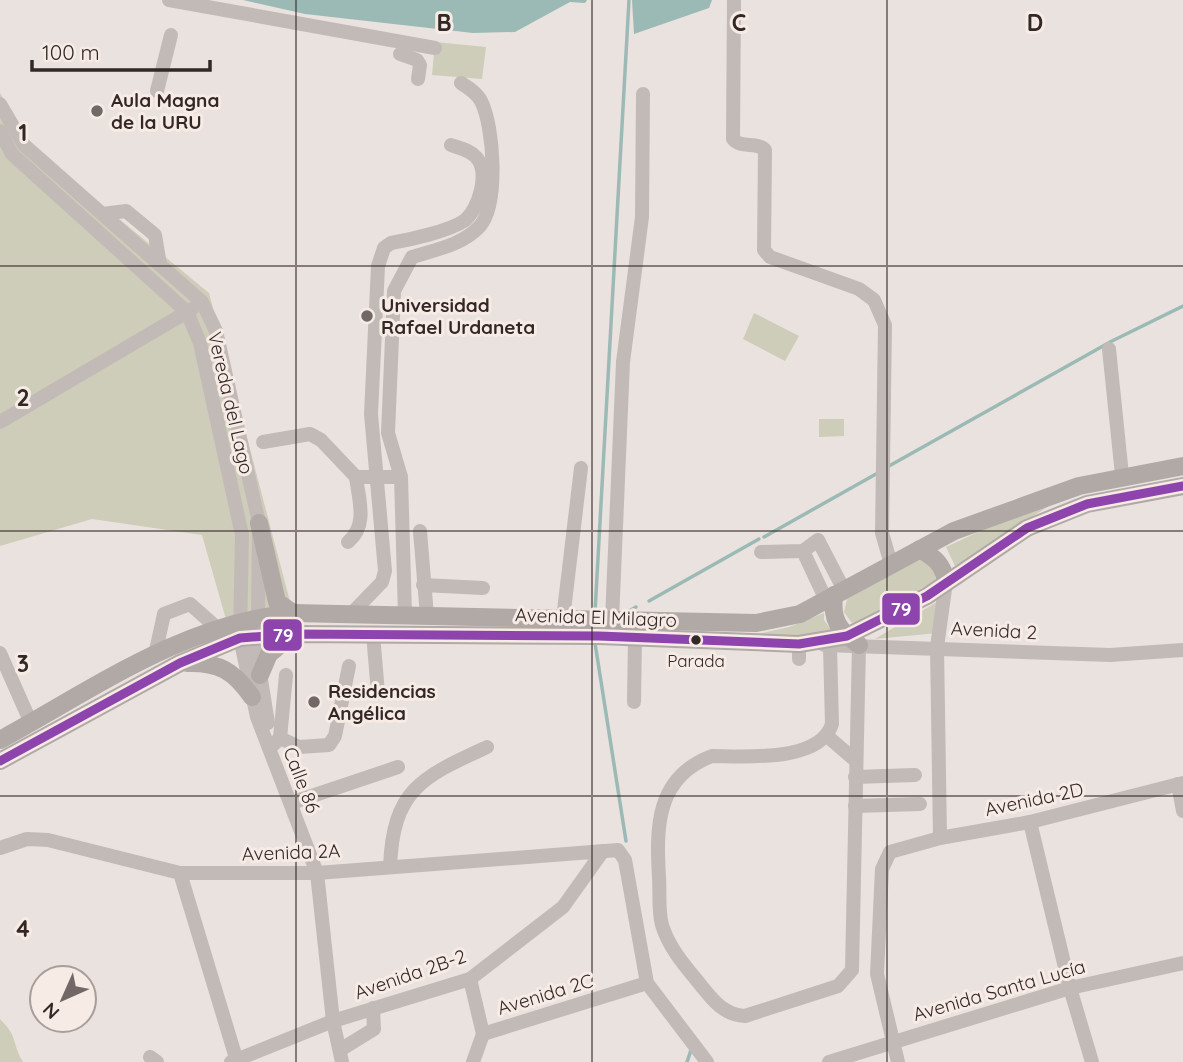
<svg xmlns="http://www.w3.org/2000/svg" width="1183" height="1062" font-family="Quicksand,sans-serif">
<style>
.green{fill:#cecdb9}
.water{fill:#9cbab5}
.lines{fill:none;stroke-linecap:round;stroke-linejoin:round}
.stream{stroke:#9cbab5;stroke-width:3.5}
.minor{stroke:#c2bab7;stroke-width:14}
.major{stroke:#b1a9a6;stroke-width:18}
.bus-1-casing{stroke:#f7ebe5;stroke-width:14}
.bus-1{stroke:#8e44ad;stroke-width:9}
.grid{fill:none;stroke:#322826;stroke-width:2;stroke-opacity:0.55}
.poi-dot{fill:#726966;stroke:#f7ebe5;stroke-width:2.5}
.bus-dot{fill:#322826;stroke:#f7ebe5;stroke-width:2.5}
.labels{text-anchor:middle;stroke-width:6;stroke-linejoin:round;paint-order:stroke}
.bus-label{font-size:17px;fill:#322826;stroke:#f7ebe5}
.poi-label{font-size:19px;font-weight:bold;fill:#322826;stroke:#f7ebe5;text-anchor:start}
.street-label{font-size:19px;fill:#322826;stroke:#f7ebe5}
.grid-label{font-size:23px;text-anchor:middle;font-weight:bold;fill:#322826;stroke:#f7ebe5;stroke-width:6;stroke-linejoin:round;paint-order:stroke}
.line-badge{stroke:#f7ebe5;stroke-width:2.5}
.badge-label{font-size:19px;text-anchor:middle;font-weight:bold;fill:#fff}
</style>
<rect width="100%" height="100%" fill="#eae2de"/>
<!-- green -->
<g class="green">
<path d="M 435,42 L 486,47 L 482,79 L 432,75 Z"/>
<path d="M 0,93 L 27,143 L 209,293 L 293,613 L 232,616 L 227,623 L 202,535 L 92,519 L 0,546 Z"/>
<path d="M 754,313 L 799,336 L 785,361 L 743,339 Z"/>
<path d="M 819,419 L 844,419 L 844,436 L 819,437 Z"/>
<path d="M 1052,504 L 955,566 L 946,547 L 1004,520 Z"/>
<path d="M 919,557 L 933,566 L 936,580 L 873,616 L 852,623 L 844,612 L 847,599 Z"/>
<path d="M 940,600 L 938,633 L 875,639 Z"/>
<path d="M 824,613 L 824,620 L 832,631 L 798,638 L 749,636 L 789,627 Z"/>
<path d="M 0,1019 C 19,1038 11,1042 23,1062 L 0,1062 Z"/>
</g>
<!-- water -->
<g class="water">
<path d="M 243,0 L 587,0 L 585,3 L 570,2 L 515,32 L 473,33 L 305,14 Z"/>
<path d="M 632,0 L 712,0 L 709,8 L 634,34 Z"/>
</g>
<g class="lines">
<!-- stream -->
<g class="stream">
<path d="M 889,466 L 1112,341 L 1183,306"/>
<path d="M 764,537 L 876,474"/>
<path d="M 649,601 L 759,539"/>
<path d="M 595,612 L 629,0"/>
<path d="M 626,613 L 636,607"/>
<path d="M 595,643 L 626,841"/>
<path d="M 687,1062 L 692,1047"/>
</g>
<!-- minor -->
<g class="minor">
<path d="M 169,0 L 435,48"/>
<path d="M 734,0 L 733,139 C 741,149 757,141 765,150 L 764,250 L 770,257 L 859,289 L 874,300 L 885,325 L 882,533 L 891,564"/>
<path d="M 400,54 L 417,60 L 420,65 L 418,79"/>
<path d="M 157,91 L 171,35"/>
<path d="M 0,104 L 24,145 L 202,302 L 216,331 L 259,523 L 258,616 L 254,636 L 268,723"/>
<path d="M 0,131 L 12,154 L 187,312 L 200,343 L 242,535 L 240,638 L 257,717 L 317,873 L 333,1021 L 342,1062"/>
<path d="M 103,214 L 126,211 L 155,235 L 160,265"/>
<path d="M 1109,349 L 1122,475"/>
<path d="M 0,422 L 192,309"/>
<path d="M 263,442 L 310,434 L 321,440 L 356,477 L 401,477"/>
<path d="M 420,531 L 427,616"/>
<path d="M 348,542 C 368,525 359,501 356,477"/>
<path d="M 803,551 L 826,600"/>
<path d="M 761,552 L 803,551 L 818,540 L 844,590"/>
<path d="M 423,585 L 483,588"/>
<path d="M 351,614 L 382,582 L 385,571 L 371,414 L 378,266 L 384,248 L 391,243 C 409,240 449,231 464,221 C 479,210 490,172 476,157 C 470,150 459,148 451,145"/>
<path d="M 405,615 L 401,477 L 388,433 L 394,291 L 412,257 C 434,250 463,245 480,226 C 499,204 494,126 481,101 C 477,93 469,88 461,83"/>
<path d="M 563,619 L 581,468"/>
<path d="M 612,620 L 623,362 L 642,217 L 643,94"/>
<path d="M 373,634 L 378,693"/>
<path d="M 824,645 L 1110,655 L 1183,650"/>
<path d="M 830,646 L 832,724 C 820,763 743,756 712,756 C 656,777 656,827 659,877 C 660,892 658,910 662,925 C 669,948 685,966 699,983 C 712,999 723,1015 745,1016 L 838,986 L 852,970 L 859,645"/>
<path d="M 0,653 L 31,723"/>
<path d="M 155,655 L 164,614 L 190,604 L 216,627"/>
<path d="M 799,659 L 799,644"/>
<path d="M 634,702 L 635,638"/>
<path d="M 827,736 L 855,760"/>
<path d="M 280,738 L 286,675"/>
<path d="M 274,744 L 280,738 L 299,747 L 329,745 L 335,736 L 349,666"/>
<path d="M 855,777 L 915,775"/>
<path d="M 1178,784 L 1183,811"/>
<path d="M 291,803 L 398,767"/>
<path d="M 855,806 L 920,804"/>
<path d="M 1030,822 L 1070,988 L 1092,1062"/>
<path d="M 940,838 L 937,647 L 946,582"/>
<path d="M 0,848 L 27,839 L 48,840 L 180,873 L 317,873 L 618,850 L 625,860 L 647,983 L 707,1062"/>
<path d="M 390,867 C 393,789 422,777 487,747"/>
<path d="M 180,873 L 236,1058"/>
<path d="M 470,979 L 483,1034"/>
<path d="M 340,1050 L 374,1029 L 373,1008"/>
<path d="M 150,1057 L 157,1062"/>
<path d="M 231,1062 L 333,1021 L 470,979 L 563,907 L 603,851"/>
<path d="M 473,1062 L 483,1034 L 647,983"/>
<path d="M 829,1062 L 1070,988 L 1183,963"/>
<path d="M 898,1062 L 877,974 L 882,869 L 890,852 L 940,838 L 1030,822 L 1183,783"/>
</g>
<!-- major -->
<g class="major">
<path d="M 259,523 L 277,602 L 293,613"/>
<path d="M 920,549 C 935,558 943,564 946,582"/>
<path d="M 834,595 C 831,621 839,630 859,645"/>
<path d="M 187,663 C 219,662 234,671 252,697"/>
<path d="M 260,675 L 269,654 L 293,634"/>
<path d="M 0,740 C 93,689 185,623 293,613 L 756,623 L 800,614 L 954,531 L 1079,486 L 1183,466"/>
<path d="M 0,761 L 180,663 L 240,638 L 293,634 L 599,636 L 799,644 L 847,636 L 927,596 L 1027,528 L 1087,504 L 1183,486"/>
</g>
<defs>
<path id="bus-1" d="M 0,761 L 180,663 L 240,638 L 293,634 L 599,636 L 799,644 L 847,636 L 927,596 L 1027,528 L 1087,504 L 1183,486"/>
</defs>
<!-- bus-1 casing -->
<use href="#bus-1" class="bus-1-casing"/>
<!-- bus-1 -->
<use href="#bus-1" class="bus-1"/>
</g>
<!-- grid -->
<path class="grid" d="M 296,0 L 296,1062M 592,0 L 592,1062M 887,0 L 887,1062M 0,266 L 1183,266M 0,531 L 1183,531M 0,796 L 1183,796"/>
<!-- markers -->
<g class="poi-dot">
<circle cx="97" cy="111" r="7"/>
<circle cx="367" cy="316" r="7"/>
<circle cx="314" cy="702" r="7"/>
</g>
<circle class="bus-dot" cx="696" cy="640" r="6"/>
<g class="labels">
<!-- bus labels -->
<g class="bus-label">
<text x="696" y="667">Parada</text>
</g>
<!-- poi labels -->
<g class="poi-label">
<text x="111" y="107">Aula Magna<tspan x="111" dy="22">de la URU</tspan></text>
<text x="381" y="312">Universidad<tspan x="381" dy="22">Rafael Urdaneta</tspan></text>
<text x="328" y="698">Residencias<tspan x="328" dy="22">Angélica</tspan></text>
</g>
<!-- street labels -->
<g class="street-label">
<text transform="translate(231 403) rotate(77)" y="7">Vereda del Lago</text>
<text transform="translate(596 617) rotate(2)" y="7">Avenida El Milagro</text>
<text transform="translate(994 630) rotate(3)" y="7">Avenida 2</text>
<text transform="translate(302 780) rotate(69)" y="7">Calle 86</text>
<text transform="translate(1034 799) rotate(-12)" y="7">Avenida 2D</text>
<text transform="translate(291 852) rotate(-2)" y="7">Avenida 2A</text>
<text transform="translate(410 974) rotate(-19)" y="7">Avenida 2B-2</text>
<text transform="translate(999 990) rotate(-16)" y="7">Avenida Santa Lucía</text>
<text transform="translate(545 994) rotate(-17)" y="7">Avenida 2C</text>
</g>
</g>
<g class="grid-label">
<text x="444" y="31">B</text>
<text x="739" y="31">C</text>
<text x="1035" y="31">D</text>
<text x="23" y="141">1</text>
<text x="23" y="406">2</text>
<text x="23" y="672">3</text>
<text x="23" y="937">4</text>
</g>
<g class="line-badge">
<rect x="881" y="592" width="40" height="34" rx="7" fill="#8e44ad"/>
<rect x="262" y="618" width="41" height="34" rx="7" fill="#8e44ad"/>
</g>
<g class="badge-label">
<text x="901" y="616">79</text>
<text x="283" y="642">79</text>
</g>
<!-- north arrow -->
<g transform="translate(63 999) rotate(225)"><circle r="33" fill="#f7ebe5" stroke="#a89d99" stroke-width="2"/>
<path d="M0-5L12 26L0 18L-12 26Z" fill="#726966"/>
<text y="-10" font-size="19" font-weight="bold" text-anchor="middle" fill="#322826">N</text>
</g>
<!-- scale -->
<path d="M32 60v10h178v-10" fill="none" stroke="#322826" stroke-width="3.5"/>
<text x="42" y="60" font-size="21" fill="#322826" stroke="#f7ebe5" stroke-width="5" paint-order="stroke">100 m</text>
</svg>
